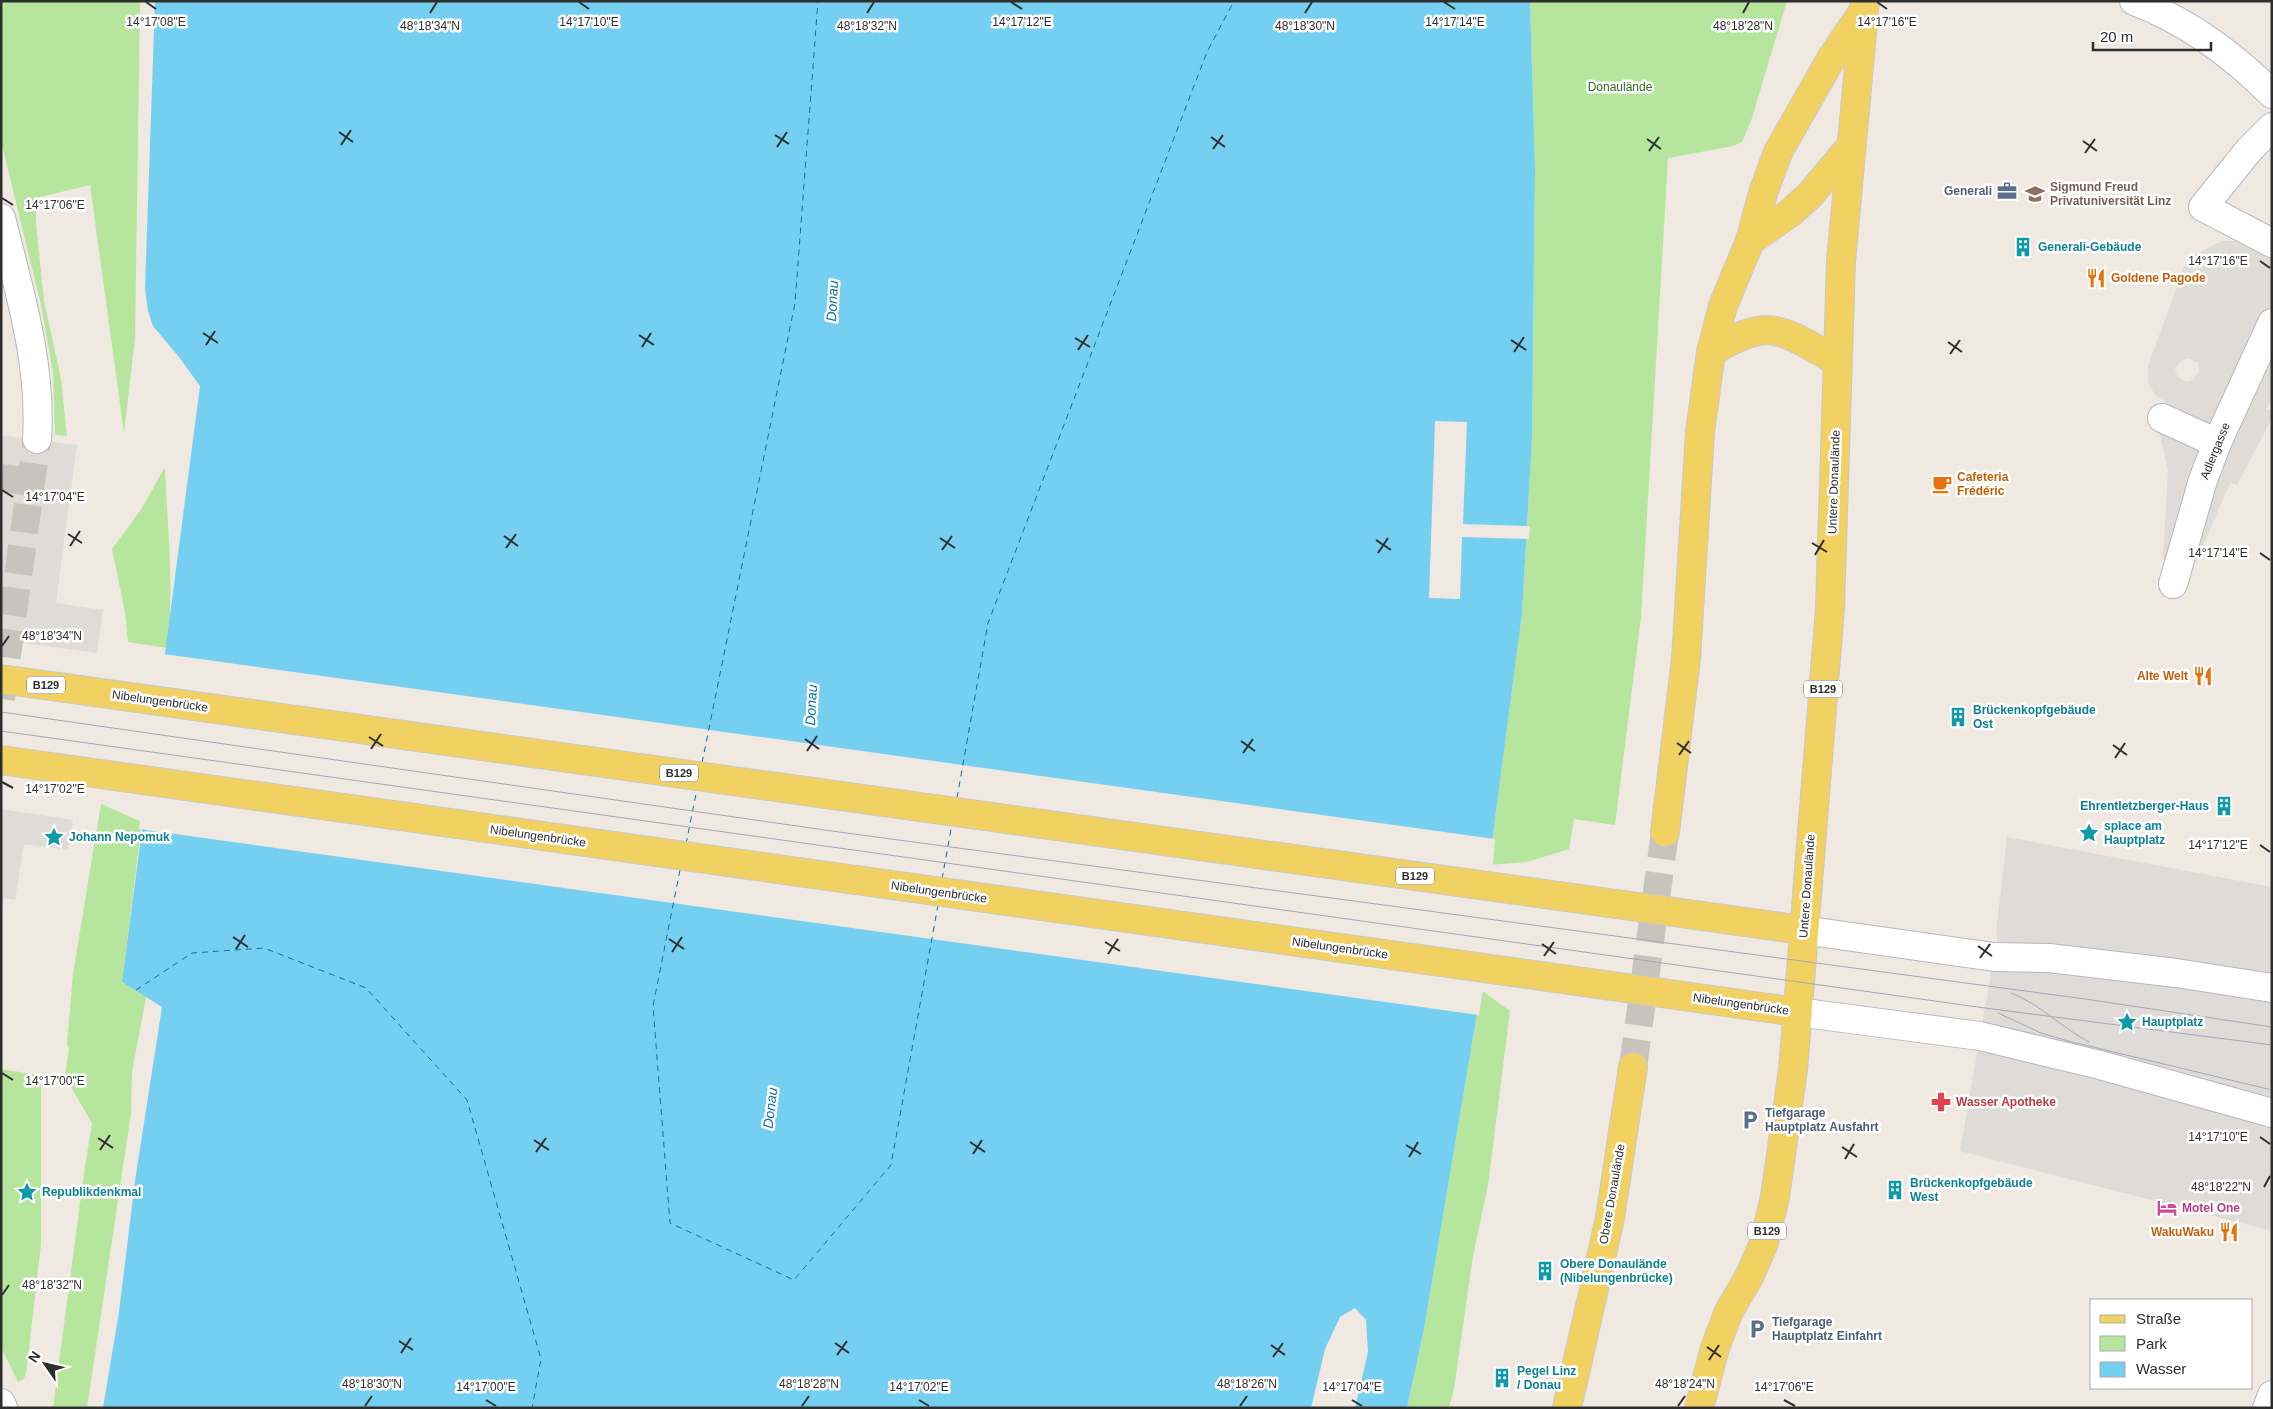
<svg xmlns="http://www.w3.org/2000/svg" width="2273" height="1409" font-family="Helvetica,sans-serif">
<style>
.green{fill:#b6e59e}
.plaza{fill:#dfdcd8;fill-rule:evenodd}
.water{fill:#75cff0}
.pier{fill:#efe9e1}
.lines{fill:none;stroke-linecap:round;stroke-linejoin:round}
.ferry{stroke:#0d6fa3;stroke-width:1;stroke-dasharray:6 5;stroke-linecap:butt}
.minor-tunnel{stroke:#c8c4bd;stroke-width:28;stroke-dasharray:28 14;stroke-linecap:butt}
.primary-tunnel{stroke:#c8c4bd;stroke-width:28;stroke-dasharray:28 14;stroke-linecap:butt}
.pedestrian-casing{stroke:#b4b7c1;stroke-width:30}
.minor-casing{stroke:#b4b7c1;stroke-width:30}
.primary-casing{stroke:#c9c9c9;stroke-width:30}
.pedestrian{stroke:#fff;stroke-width:28}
.minor{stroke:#fff;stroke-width:28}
.primary{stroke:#f2d163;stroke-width:28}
.tram{stroke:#a3a6b8;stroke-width:1}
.ticks{fill:none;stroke:#2e2e2e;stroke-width:2}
.labels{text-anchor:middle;stroke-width:5;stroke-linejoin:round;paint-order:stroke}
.shield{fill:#fff;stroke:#6d6d6d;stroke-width:1}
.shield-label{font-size:11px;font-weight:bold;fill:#2e2e2e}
.park-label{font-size:12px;fill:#2c6e1b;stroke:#fff}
.education-label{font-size:12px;font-weight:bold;fill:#785e54;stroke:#fff;text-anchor:start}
.service-label{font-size:12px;font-weight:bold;fill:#4e5e75;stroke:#fff;text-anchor:start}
.culture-label{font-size:12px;font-weight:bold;fill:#0d838f;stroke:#fff;text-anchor:start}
.food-label{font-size:12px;font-weight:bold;fill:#c56008;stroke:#fff;text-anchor:start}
.street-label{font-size:12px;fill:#2e2e2e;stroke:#fff}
.health-label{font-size:12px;font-weight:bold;fill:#be3a42;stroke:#fff;text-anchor:start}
.hotel-label{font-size:12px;font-weight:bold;fill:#b23c85;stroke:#fff;text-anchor:start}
.water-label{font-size:14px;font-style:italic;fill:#0d6fa3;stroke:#fff}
.ticks-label{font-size:12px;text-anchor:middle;fill:#2e2e2e;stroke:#fff;stroke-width:5;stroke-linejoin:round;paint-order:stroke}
</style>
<rect width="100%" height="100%" fill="#efe9e1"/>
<!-- green -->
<g class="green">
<path d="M 1,1 L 140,1 L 135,338 L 124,433 L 90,185 L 36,198 L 36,223 L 44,301 L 61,379 L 67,436 L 55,435 L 53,372 L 41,305 L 1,141 Z"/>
<path d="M 1530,1 L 1787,1 L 1751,121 L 1742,142 L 1733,146 L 1668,158 L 1641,617 L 1615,825 L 1574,819 L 1569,849 L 1527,862 L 1489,865 L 1522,614 L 1532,438 L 1535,167 Z"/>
<path d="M 165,467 C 167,528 175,587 167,648 L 128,642 L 125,612 L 112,549 L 142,508 Z"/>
<path d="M 101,804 L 142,822 L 122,982 L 146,997 L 132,1072 L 131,1113 L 87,1408 L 53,1408 L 84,1173 L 92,1123 L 65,1077 L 69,1049 L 67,1044 L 73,974 Z"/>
<path d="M 1481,990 L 1510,1011 L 1488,1185 L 1473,1256 L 1454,1389 L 1449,1408 L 1407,1408 L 1424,1329 Z"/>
<path d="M 1,1069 L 38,1075 L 41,1084 L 41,1244 L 26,1374 L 23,1380 L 18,1382 L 1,1347 Z"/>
</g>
<!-- plaza -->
<g class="plaza">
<path d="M 2222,241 L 2241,241 L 2272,254 L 2272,399 L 2266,409 L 2272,411 L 2272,418 L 2237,485 L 2230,483 L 2184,590 L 2173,584 L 2163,558 L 2168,471 L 2159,430 L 2167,403 L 2155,395 L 2148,382 L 2148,366 L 2183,270 L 2190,257 ZM 2188,358 L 2198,363 L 2199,371 L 2193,380 L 2186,382 L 2177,376 L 2175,369 L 2182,360 Z"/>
<path d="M 1,435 L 77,445 L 56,603 L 103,610 L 97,653 L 1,640 Z"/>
<path d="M 1,809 L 73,820 L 68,850 L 24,844 L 15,900 L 4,898 L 1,920 Z"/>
<path d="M 2007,837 L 2272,887 L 2272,1231 L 1960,1151 L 1997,939 L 1996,932 Z"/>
</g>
<!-- water -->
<path class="water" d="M 155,1 L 1530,1 L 1535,167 L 1532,438 L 1522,614 L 1489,865 L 1481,990 L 1424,1329 L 1407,1408 L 103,1408 L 119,1312 L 135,1181 L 162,1007 L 122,982 L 200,386 L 179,357 L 153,326 L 148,311 L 145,288 Z"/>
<!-- pier -->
<g class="pier">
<path d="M 1435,421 L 1467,422 L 1463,524 L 1530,526 L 1529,539 L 1462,537 L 1460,599 L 1429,598 Z"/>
<path d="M 164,654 L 1495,839 L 1483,990 L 1479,1015 L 139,829 Z"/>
<path d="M 1355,1308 L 1366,1320 L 1368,1352 L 1355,1408 L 1311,1408 L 1325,1349 L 1340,1317 Z"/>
</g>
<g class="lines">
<!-- ferry -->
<g class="ferry">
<path d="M 702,763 L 795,303 L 818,1"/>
<path d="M 957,798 L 988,623 L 1207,52 L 1234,1"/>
<path d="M 686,844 L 697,789"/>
<path d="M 680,870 L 653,1006 L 670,1223 L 794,1280 L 891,1165 L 938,905"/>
<path d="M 942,879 L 952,824"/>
<path d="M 136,990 L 192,953 L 264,948 L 366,988 L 467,1100 L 541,1359 L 532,1408"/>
</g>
<!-- minor-tunnel -->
<g class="minor-tunnel">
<path d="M 1,478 L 32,482"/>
<path d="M 1,699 L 37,439"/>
</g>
<!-- primary-tunnel -->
<path class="primary-tunnel" d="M 1633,1067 L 1665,832"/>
<defs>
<g id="pedestrian">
<path d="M 2162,418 L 2217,443"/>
<path d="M 2173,584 L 2203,480 L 2217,443 L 2272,323"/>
<path d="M 2267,1408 L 2272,1395"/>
</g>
<g id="minor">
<path d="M 2134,1 C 2187,21 2232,54 2272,94"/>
<path d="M 2272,127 L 2249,150 L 2203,207 L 2272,243"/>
<path d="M 1,218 C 19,290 42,364 37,439"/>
<path d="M 1803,930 L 1994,957 L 2049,958 L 2176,973 L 2272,988"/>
<path d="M 1797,1012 L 1980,1036 L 2100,1065 L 2272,1113"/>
<path d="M 1,1403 L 3,1408"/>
</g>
<g id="primary">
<path d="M 1750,241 L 1790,213 L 1810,195 L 1851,146"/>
<path d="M 1711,352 C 1771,315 1781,330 1837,361"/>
<path d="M 1,679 L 1803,930"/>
<path d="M 1,760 L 1797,1012"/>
<path d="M 1665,832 L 1686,659 L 1700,432 L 1711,352 L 1723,306 L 1750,241 L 1763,193 L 1778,152 L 1831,59 L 1862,13"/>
<path d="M 1567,1408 L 1610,1218 L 1633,1067"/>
<path d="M 1699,1408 L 1715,1348 L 1729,1311 L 1749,1277 L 1764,1243 L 1775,1197 L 1793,1070 L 1830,608 L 1841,262 L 1865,1"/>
</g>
</defs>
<!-- pedestrian casing -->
<use href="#pedestrian" class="pedestrian-casing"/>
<!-- minor casing -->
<use href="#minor" class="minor-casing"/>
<!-- primary casing -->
<use href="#primary" class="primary-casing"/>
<!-- pedestrian -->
<use href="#pedestrian" class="pedestrian"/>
<!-- minor -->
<use href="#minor" class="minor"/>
<!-- primary -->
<use href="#primary" class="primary"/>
<!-- tram -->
<g class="tram">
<path d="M 1,712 L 839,832 L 2085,999 L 2272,1027"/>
<path d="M 1,731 L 1985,1008 L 2272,1045"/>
<path d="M 2011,993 C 2040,1004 2062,1028 2089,1042"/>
<path d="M 1998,1013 L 2041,1033 L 2068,1041 L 2272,1090"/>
</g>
</g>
<!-- ticks -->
<path class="ticks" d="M 146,2 L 156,9M 579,2 L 589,9M 1011,2 L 1022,9M 1444,2 L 1455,9M 1877,2 L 1887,9M 430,13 L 437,2M 867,13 L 874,2M 1305,13 L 1312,2M 1743,13 L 1749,2M 339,132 L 353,142M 775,135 L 789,144M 1211,137 L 1225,147M 1647,139 L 1661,149M 2083,141 L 2097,151M 341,145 L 351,130M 777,147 L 787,132M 1213,149 L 1223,135M 1649,151 L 1659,137M 2085,153 L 2095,139M 2,198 L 13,205M 2260,261 L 2270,268M 203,333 L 218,343M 639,335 L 654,345M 1075,338 L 1090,347M 1511,340 L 1526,350M 1948,342 L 1962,352M 206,345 L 215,331M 642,347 L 651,333M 1078,350 L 1088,335M 1514,352 L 1524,337M 1950,354 L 1960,340M 2,490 L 13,497M 68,534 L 82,543M 504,536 L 518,546M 940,538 L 955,548M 1376,540 L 1391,550M 1812,543 L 1827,552M 70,546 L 80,531M 506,548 L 516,534M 942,550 L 952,536M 1378,553 L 1388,538M 2260,553 L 2270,560M 1815,555 L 1824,540M 2,646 L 9,636M 369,737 L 383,746M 805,739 L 819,749M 1241,741 L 1255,751M 1677,743 L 1691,753M 2113,745 L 2127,755M 371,749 L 381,734M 807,751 L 817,736M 1243,753 L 1253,739M 1679,755 L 1689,741M 2115,758 L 2125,743M 2,782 L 13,788M 2260,845 L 2270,852M 233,937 L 248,947M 669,939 L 684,949M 1105,942 L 1120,951M 1542,944 L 1556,954M 1978,946 L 1992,956M 236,949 L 245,935M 672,952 L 682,937M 1108,954 L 1118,939M 1544,956 L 1554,942M 1980,958 L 1990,944M 2,1073 L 13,1080M 2260,1137 L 2270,1144M 98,1138 L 113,1148M 534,1140 L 549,1150M 970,1142 L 985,1152M 1406,1145 L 1421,1154M 1842,1147 L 1857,1157M 100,1150 L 110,1135M 536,1152 L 546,1138M 973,1154 L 982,1140M 1409,1157 L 1418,1142M 1845,1159 L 1854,1144M 2264,1187 L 2270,1176M 2,1295 L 9,1285M 399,1341 L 413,1350M 835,1343 L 849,1353M 1271,1345 L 1285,1355M 1707,1347 L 1721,1357M 401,1353 L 411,1338M 837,1355 L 847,1341M 1273,1357 L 1283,1343M 1709,1360 L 1719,1345M 486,1400 L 496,1406M 919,1400 L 929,1406M 1352,1400 L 1362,1406M 1784,1400 L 1795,1406M 365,1406 L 372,1396M 802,1406 L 809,1396M 1240,1406 L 1247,1396M 1678,1406 L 1685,1396"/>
<!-- icons -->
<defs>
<symbol id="office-bare" viewBox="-9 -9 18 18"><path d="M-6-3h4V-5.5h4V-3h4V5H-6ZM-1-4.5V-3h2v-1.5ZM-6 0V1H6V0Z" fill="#5c6f8a" stroke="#fff" stroke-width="2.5" paint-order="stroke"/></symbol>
<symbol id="university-bare" viewBox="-9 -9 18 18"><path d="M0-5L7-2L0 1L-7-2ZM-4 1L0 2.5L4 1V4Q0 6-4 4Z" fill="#8d6e63" stroke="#fff" stroke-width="2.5" paint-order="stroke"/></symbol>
<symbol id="building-bare" viewBox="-9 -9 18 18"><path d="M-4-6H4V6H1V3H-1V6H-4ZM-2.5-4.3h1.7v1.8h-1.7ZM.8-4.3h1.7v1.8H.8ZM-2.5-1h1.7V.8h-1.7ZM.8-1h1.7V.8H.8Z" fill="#0f9aa8" stroke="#fff" stroke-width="2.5" paint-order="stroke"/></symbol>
<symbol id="restaurant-bare" viewBox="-9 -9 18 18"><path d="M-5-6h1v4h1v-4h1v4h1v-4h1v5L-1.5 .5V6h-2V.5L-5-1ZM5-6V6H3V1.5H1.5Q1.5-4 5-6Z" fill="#e8710a" stroke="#fff" stroke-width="2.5" paint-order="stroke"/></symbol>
<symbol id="cafe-bare" viewBox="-9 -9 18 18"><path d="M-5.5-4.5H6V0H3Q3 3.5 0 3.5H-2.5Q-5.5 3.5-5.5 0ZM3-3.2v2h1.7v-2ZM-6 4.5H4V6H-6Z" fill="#e8710a" stroke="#fff" stroke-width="2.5" paint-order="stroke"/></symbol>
<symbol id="sight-bare" viewBox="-9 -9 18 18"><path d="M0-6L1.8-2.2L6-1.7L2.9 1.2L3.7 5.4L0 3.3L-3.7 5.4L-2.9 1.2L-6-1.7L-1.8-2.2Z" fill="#0f9aa8" stroke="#fff" stroke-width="2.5" paint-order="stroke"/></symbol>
<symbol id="pharmacy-bare" viewBox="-9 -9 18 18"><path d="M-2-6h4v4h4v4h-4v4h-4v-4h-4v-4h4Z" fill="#e0444e" stroke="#fff" stroke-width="2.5" paint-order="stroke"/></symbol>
<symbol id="parking-bare" viewBox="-9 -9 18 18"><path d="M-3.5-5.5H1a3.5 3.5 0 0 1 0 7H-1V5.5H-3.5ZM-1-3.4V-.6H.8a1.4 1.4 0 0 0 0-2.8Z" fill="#5c6f8a" stroke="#fff" stroke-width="2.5" paint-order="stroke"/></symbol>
<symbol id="hotel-bare" viewBox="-9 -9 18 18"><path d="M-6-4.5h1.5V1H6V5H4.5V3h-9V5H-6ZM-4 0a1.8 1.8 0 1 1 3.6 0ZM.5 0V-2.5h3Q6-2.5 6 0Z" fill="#d1479c" stroke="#fff" stroke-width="2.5" paint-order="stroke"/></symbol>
</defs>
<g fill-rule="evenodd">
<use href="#office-bare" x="1993" y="177" width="28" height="28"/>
<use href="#university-bare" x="2021" y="180" width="28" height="28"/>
<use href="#building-bare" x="2009" y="233" width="28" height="28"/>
<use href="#restaurant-bare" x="2082" y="264" width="28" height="28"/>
<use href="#cafe-bare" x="1928" y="470" width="28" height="28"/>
<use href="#restaurant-bare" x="2189" y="662" width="28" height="28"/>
<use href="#building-bare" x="1944" y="703" width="28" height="28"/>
<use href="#building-bare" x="2210" y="792" width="28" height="28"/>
<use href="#sight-bare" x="2075" y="819" width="28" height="28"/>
<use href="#sight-bare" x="40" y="823" width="28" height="28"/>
<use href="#sight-bare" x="2113" y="1008" width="28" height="28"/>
<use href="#pharmacy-bare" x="1927" y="1088" width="28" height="28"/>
<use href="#parking-bare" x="1736" y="1106" width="28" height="28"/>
<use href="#building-bare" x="1881" y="1176" width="28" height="28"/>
<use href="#sight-bare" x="13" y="1178" width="28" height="28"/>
<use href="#hotel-bare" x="2153" y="1194" width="28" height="28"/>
<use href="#restaurant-bare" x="2215" y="1218" width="28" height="28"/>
<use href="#building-bare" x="1531" y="1257" width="28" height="28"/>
<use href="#parking-bare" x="1743" y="1315" width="28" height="28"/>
<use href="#building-bare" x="1488" y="1364" width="28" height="28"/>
</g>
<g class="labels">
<!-- shield labels -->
<g class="shield">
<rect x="27" y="676.5" width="38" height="17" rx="4"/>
<rect x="1804" y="680.5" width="38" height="17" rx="4"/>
<rect x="660" y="764.5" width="38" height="17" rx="4"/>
<rect x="1396" y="867.5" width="38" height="17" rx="4"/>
<rect x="1748" y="1222.5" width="38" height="17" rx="4"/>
</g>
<g class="shield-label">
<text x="46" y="689">B129</text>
<text x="1823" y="693">B129</text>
<text x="679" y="777">B129</text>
<text x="1415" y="880">B129</text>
<text x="1767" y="1235">B129</text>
</g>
<!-- park labels -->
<g class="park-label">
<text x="1620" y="91">Donaulände</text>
</g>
<!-- education labels -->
<g class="education-label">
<text x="2050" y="191">Sigmund Freud<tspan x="2050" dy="14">Privatuniversität Linz</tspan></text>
</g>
<!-- service labels -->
<g class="service-label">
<text x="1992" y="195" text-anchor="end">Generali</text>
<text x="1765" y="1117">Tiefgarage<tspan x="1765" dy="14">Hauptplatz Ausfahrt</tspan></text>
<text x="1772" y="1326">Tiefgarage<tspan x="1772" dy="14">Hauptplatz Einfahrt</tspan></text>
</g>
<!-- culture labels -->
<g class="culture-label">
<text x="2038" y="251">Generali-Gebäude</text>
<text x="1973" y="714">Brückenkopfgebäude<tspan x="1973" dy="14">Ost</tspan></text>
<text x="2209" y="810" text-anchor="end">Ehrentletzberger-Haus</text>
<text x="2104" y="830">splace am<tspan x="2104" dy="14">Hauptplatz</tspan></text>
<text x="69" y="841">Johann Nepomuk</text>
<text x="2142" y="1026">Hauptplatz</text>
<text x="1910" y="1187">Brückenkopfgebäude<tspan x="1910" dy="14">West</tspan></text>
<text x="42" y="1196">Republikdenkmal</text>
<text x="1560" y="1268">Obere Donaulände<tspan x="1560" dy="14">(Nibelungenbrücke)</tspan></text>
<text x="1517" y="1375">Pegel Linz<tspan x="1517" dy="14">/ Donau</tspan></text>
</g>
<!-- food labels -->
<g class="food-label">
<text x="2111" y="282">Goldene Pagode</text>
<text x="1957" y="481">Cafeteria<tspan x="1957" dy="14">Frédéric</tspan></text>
<text x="2188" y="680" text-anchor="end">Alte Welt</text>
<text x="2214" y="1236" text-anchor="end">WakuWaku</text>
</g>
<!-- street labels -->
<g class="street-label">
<text transform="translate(2215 451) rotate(-68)" y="4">Adlergasse</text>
<text transform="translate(1834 482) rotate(-88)" y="4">Untere Donaulände</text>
<text transform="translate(160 701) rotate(8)" y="4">Nibelungenbrücke</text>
<text transform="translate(538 836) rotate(8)" y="4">Nibelungenbrücke</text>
<text transform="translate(1807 886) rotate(-86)" y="4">Untere Donaulände</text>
<text transform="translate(939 892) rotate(8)" y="4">Nibelungenbrücke</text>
<text transform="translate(1340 948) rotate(8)" y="4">Nibelungenbrücke</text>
<text transform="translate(1741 1004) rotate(8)" y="4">Nibelungenbrücke</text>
<text transform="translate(1612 1194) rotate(-80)" y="4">Obere Donaulände</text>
</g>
<!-- health labels -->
<g class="health-label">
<text x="1956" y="1106">Wasser Apotheke</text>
</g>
<!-- hotel labels -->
<g class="hotel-label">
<text x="2182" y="1212">Motel One</text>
</g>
<!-- water labels -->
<g class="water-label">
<text transform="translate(832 301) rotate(-87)" y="5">Donau</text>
<text transform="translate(811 705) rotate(-87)" y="5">Donau</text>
<text transform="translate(770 1108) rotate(-83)" y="5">Donau</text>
</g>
</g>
<g class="ticks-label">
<text x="156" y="26">14°17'08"E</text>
<text x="589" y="26">14°17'10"E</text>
<text x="1022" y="26">14°17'12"E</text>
<text x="1455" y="26">14°17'14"E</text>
<text x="1887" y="26">14°17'16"E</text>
<text x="430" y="30">48°18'34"N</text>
<text x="867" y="30">48°18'32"N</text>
<text x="1305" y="30">48°18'30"N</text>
<text x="1743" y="30">48°18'28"N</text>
<text x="55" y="209">14°17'06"E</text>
<text x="2218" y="265">14°17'16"E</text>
<text x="55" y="501">14°17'04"E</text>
<text x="2218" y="557">14°17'14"E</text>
<text x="52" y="640">48°18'34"N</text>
<text x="55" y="793">14°17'02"E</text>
<text x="2218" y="849">14°17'12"E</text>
<text x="55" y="1085">14°17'00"E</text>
<text x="2218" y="1141">14°17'10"E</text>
<text x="2221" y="1191">48°18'22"N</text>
<text x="52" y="1289">48°18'32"N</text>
<text x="372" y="1388">48°18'30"N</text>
<text x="809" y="1388">48°18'28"N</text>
<text x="1247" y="1388">48°18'26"N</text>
<text x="1685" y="1388">48°18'24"N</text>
<text x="486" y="1391">14°17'00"E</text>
<text x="919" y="1391">14°17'02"E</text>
<text x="1352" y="1391">14°17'04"E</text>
<text x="1784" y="1391">14°17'06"E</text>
</g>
<!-- border -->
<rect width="2273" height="1409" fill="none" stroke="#2e2e2e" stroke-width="5"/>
<!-- legend -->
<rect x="2090" y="1299" width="162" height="90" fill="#ffffff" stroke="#ababab"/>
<rect x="2100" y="1315" width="25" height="8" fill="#f2d163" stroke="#ababab"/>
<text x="2136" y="1324" font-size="15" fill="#2e2e2e">Straße</text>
<rect x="2100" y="1336" width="25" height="15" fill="#b6e59e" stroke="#ababab"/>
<text x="2136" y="1349" font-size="15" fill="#2e2e2e">Park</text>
<rect x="2100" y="1362" width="25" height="15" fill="#75cff0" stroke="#ababab"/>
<text x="2136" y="1374" font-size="15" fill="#2e2e2e">Wasser</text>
<!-- north arrow -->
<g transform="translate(45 1364) rotate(304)" stroke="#ffffff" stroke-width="4" paint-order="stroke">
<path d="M0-4L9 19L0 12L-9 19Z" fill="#2e2e2e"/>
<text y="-8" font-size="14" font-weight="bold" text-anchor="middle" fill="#2e2e2e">N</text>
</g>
<!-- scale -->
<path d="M2093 42v8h118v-8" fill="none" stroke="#2e2e2e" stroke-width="2.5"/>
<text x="2100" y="42" font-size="15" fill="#2e2e2e" stroke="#ffffff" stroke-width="4" paint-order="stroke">20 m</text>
</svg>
